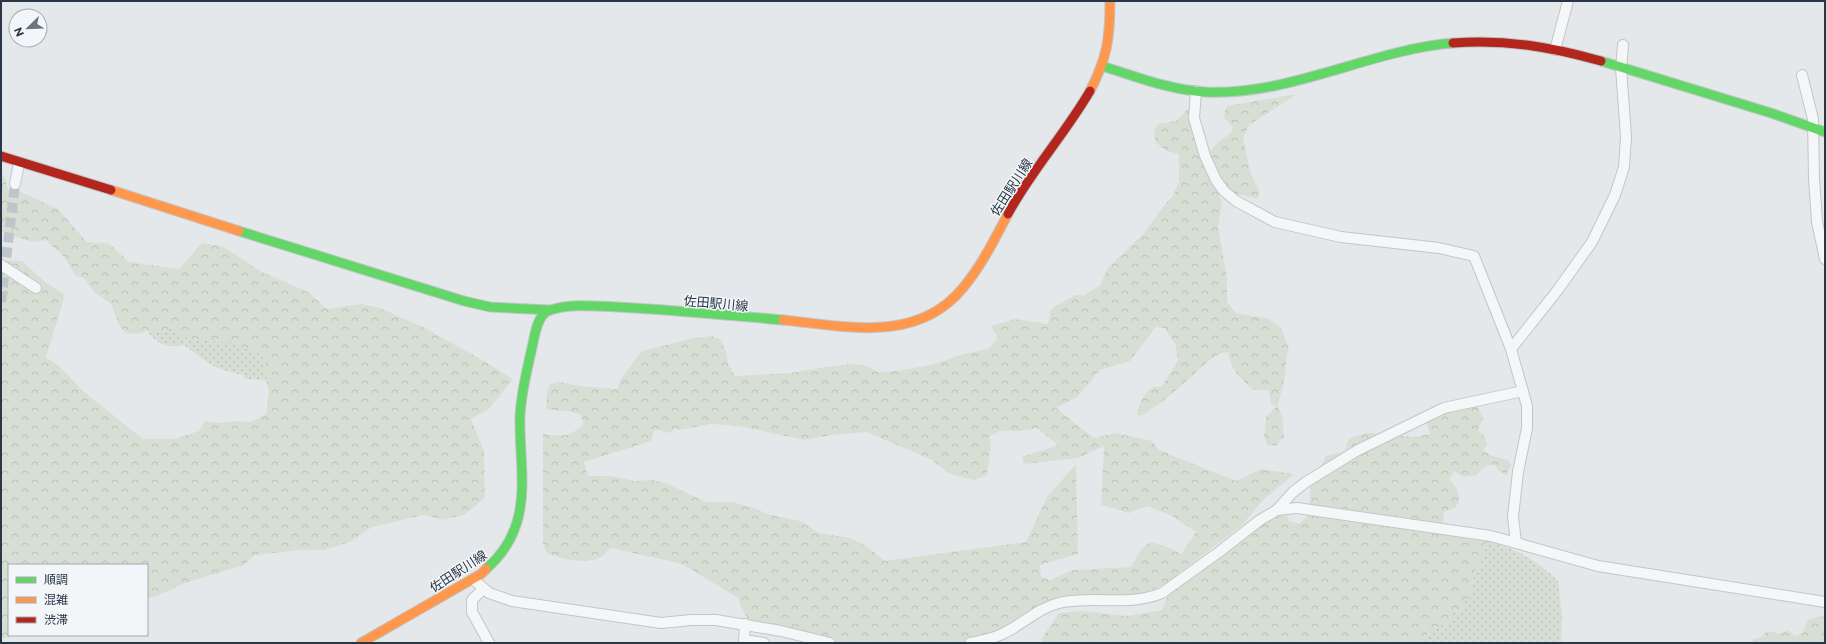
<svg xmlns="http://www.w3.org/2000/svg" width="1826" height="644" font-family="Montserrat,'Noto Sans JP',sans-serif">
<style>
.grass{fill:url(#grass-dots)}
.forest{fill:url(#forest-crowns);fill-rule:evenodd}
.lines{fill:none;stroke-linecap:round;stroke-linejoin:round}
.street-tunnel{stroke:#bfc5c9;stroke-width:10;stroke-dasharray:10 5;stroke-linecap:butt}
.street-casing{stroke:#c3c6c8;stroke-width:12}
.fast-casing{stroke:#c3c6c8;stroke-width:11}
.slow-casing{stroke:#c3c6c8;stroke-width:11}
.jam-casing{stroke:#c3c6c8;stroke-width:11}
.street{stroke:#f4f6f7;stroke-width:10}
.fast{stroke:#63d668;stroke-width:9}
.slow{stroke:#ff974d;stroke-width:9}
.jam{stroke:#b3261e;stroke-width:9}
.labels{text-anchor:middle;stroke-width:3;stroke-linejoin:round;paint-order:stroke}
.street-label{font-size:13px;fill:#293746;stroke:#f3f6f9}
</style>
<defs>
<pattern id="grass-dots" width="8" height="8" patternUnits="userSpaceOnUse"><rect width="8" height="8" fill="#d7dfd5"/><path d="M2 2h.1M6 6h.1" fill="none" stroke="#b9c0b8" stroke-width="1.8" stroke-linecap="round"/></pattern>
<pattern id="forest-crowns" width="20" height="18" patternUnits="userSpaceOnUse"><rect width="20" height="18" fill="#d7dfd5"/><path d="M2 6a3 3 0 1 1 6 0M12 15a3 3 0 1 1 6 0" fill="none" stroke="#b9c0b8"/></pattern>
</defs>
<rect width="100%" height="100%" fill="#e5e8ea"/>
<!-- grass -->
<g class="grass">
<path d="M 171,328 L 212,342 L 233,342 L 265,356 L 266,380 L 246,379 L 242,375 L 220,369 L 208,363 L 184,345 C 167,348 158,345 147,331 L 160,333 Z"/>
<path d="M 1478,537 C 1512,548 1532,556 1558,581 L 1562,615 L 1561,643 L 1418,643 L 1431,629 L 1448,623 L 1451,609 L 1458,612 L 1463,609 L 1465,600 L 1470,598 L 1475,570 L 1480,565 L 1483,557 L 1485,544 Z"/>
</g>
<!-- forest -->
<g class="forest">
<path d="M 1297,94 L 1249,125 L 1243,138 L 1251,175 L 1259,190 L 1258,199 L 1234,193 L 1208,175 L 1222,201 L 1218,228 L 1227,278 L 1227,302 L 1236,313 L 1269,319 L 1282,329 L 1289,350 L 1287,354 L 1285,376 L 1278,406 L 1282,416 L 1284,437 L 1277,445 L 1268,446 L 1264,437 L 1266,417 L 1277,406 L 1271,404 L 1269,390 L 1253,390 C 1240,377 1231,371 1228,352 C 1212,354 1202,368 1190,378 C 1175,392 1158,405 1141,416 L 1137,414 C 1138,406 1144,392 1152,388 C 1154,387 1159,387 1162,386 L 1178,360 L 1175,343 L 1164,328 L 1156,327 L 1130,361 L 1100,370 L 1077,397 L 1056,408 L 1094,438 L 1116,433 L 1152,441 L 1159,450 L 1236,481 L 1261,469 L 1294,474 L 1263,500 L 1242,525 L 1164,585 L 1141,594 L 1042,606 L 1026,613 L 999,633 L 962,643 L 839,643 L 791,630 L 749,621 L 742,609 L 738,598 L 682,564 L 611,548 C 607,551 604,555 601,557 C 586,565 562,559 547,553 L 543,544 L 543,434 C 562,436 569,438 584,424 L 581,415 C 571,409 558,412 546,409 L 547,393 L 550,384 L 560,382 L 579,386 L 617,389 L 622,377 L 642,351 L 694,338 L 712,336 L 721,340 L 726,352 L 728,364 L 735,376 L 790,373 L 825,367 L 853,364 L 867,366 L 877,372 L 896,371 L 931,365 L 967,353 L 988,349 L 998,338 L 991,326 L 1015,319 L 1048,324 L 1051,309 L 1075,295 L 1085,295 L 1100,285 L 1108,268 L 1144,233 L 1163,207 L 1173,196 L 1179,182 L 1179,154 L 1167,151 L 1156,143 L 1154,133 L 1157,124 L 1176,121 L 1192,105 L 1204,160 L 1218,142 L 1231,133 L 1233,127 L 1223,117 L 1227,106 ZM 711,424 L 738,426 L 804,440 L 831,435 L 866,432 L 930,459 L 950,474 L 974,480 L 987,475 L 991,445 L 989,437 L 1000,431 L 1021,431 L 1037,428 L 1058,445 L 1022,457 L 1024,464 L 1078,458 L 1104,446 L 1101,505 L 1129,513 L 1147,506 L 1172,516 L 1196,532 L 1181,554 L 1165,546 L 1150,542 L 1141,550 L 1131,567 L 1073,570 L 1050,580 L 1041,577 L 1040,565 L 1078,554 L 1076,464 L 1047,497 L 1026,542 L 885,561 L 868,547 L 850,538 L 819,533 L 800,521 L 767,514 L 755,508 L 732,502 L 707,502 L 665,483 L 652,480 L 634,481 L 612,476 L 588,476 L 584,462 L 651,441 L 654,431 L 658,430 L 671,433 L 675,428 L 679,430 Z"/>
<path d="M 1,175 L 5,177 L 8,189 L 21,192 L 58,209 L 87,242 L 108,243 L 129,262 L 179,269 L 202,243 L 222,246 L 262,272 L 308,292 L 327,309 L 361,304 L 380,308 L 421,326 L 479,358 L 513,379 L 490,408 L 471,419 L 484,451 L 485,497 L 476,506 L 463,515 L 444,520 L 424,515 L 372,527 L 350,542 L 324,550 L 300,550 L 255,555 L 244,565 L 185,583 L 155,597 L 147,598 L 147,565 L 9,565 L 9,635 L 11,635 L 1,640 L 1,260 L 22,261 L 44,281 L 65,295 L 46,357 L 59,366 L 83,391 L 143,439 L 175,439 L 199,431 L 205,421 L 220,423 L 233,421 L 250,422 L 266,414 L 269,391 L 266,380 L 265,356 L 233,342 L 212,342 L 182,337 L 171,328 L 160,333 L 147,331 L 139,334 L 126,333 L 120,327 L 111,304 L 95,293 L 83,278 L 76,276 L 64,257 L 46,240 C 30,245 16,236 1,232 Z"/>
<path d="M 1457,400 L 1477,406 L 1483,418 L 1478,430 L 1485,437 L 1487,445 L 1483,450 L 1490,455 L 1508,460 L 1511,465 L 1506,475 L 1499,471 L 1494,464 L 1485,467 L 1476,475 L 1464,477 L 1454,471 L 1449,480 C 1458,488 1463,498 1455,508 L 1444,512 L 1442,530 L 1478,537 L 1485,544 L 1483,557 L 1480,565 L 1475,570 L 1470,598 L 1465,600 L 1463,609 L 1458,612 L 1451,610 L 1452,617 L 1448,623 L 1431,629 L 1418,643 L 1042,643 L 1042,638 L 1059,613 L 1081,611 L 1127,616 L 1162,610 L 1168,596 L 1206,564 L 1277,511 L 1286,513 L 1289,521 L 1299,524 L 1306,518 L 1310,500 L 1310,487 L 1326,456 L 1345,451 L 1349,438 L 1368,433 L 1413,437 L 1430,434 C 1429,431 1427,426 1427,422 C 1426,405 1444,402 1457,400 Z"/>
<path d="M 1820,616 L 1825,617 L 1825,643 L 1752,643 L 1753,639 L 1760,638 L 1766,632 L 1774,632 L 1778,634 L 1788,630 L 1795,636 C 1805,633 1804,628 1808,620 Z"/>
</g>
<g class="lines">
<!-- street-tunnel -->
<path class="street-tunnel" d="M 1,302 L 15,184"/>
<defs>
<g id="street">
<path d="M 1555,50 L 1568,1"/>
<path d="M 1802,75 L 1813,119 L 1814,178 L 1817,222 L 1825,259"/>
<path d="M 1196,91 L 1194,118 L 1205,156 L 1216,180 L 1224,191 L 1236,201 L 1275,222 L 1341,237 L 1439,248 L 1474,256 L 1511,349 L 1527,406 L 1527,428 L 1518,472 L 1513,517 L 1516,542"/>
<path d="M 15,184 L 19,163"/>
<path d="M 1,265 L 36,288"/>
<path d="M 1511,349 L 1557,291 L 1592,242 L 1615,195 L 1624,167 L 1626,137 L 1621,68 L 1623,45"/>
<path d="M 1277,510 L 1297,508 L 1491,536 L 1598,566 L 1825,602"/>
<path d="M 473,579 L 489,593 L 512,601 L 661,623 L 691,620 L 716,620 L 781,631 L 830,643"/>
<path d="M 483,589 L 472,600 L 472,612 L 489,643"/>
<path d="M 745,624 L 744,640 L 764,643"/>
<path d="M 970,643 C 980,641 991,639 1000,635 C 1021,626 1036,609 1059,603 C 1093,595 1129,607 1162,593 L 1219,552 L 1260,520 L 1277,510 L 1293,492 L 1306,482 L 1358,450 L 1444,408 L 1523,391"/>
</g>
<g id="fast">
<path d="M 1601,61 L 1771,113 L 1825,132"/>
<path d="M 1102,66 C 1135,76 1169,90 1205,92 C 1291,96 1369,50 1453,43"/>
<path d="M 239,231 L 464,301 L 490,307 L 550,310"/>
<path d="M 486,569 C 501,556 511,542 517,522 C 527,489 519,451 520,417 C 521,391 528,367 533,343 C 535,333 538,315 548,311 C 567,303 597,306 617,307 C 673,310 728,315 783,320"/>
</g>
<g id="slow">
<path d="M 1090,91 C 1107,58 1110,39 1110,1"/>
<path d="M 111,190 L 239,231"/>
<path d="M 783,320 C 845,326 916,344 962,289 C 981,267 994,240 1008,214"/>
<path d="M 361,643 L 481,574 L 486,569"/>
</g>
<g id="jam">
<path d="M 1453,43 C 1506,39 1551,47 1601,61"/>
<path d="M 1,156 L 111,190"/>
<path d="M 1008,214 C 1031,171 1065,134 1090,91"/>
</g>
</defs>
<!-- street casing -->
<use href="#street" class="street-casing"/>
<!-- fast casing -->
<use href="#fast" class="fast-casing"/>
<!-- slow casing -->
<use href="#slow" class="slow-casing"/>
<!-- jam casing -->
<use href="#jam" class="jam-casing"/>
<!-- street -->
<use href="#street" class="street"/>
<!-- fast -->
<use href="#fast" class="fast"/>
<!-- slow -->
<use href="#slow" class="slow"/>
<!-- jam -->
<use href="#jam" class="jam"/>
</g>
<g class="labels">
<!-- street labels -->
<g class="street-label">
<text transform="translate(1011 187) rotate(-57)" y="5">佐田駅川線</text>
<text transform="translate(716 303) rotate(5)" y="5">佐田駅川線</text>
<text transform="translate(458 571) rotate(-33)" y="5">佐田駅川線</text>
</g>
</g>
<!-- border -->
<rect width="1826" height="644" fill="none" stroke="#293746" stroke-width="4"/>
<!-- legend -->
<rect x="8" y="564" width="140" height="72" fill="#f3f6f9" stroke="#a2aab1"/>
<rect x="16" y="577" width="20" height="6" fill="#63d668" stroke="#a2aab1"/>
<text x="44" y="584" font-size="12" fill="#293746">順調</text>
<rect x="16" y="597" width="20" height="6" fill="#ff974d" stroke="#a2aab1"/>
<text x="44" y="604" font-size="12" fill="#293746">混雑</text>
<rect x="16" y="617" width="20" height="6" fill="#b3261e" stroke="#a2aab1"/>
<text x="44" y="624" font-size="12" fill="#293746">渋滞</text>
<!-- north arrow -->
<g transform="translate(28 28) rotate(247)"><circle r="19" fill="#f3f6f9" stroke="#a2aab1"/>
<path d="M0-3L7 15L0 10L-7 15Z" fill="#6b757f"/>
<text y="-6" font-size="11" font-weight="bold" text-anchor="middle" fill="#293746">N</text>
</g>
</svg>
